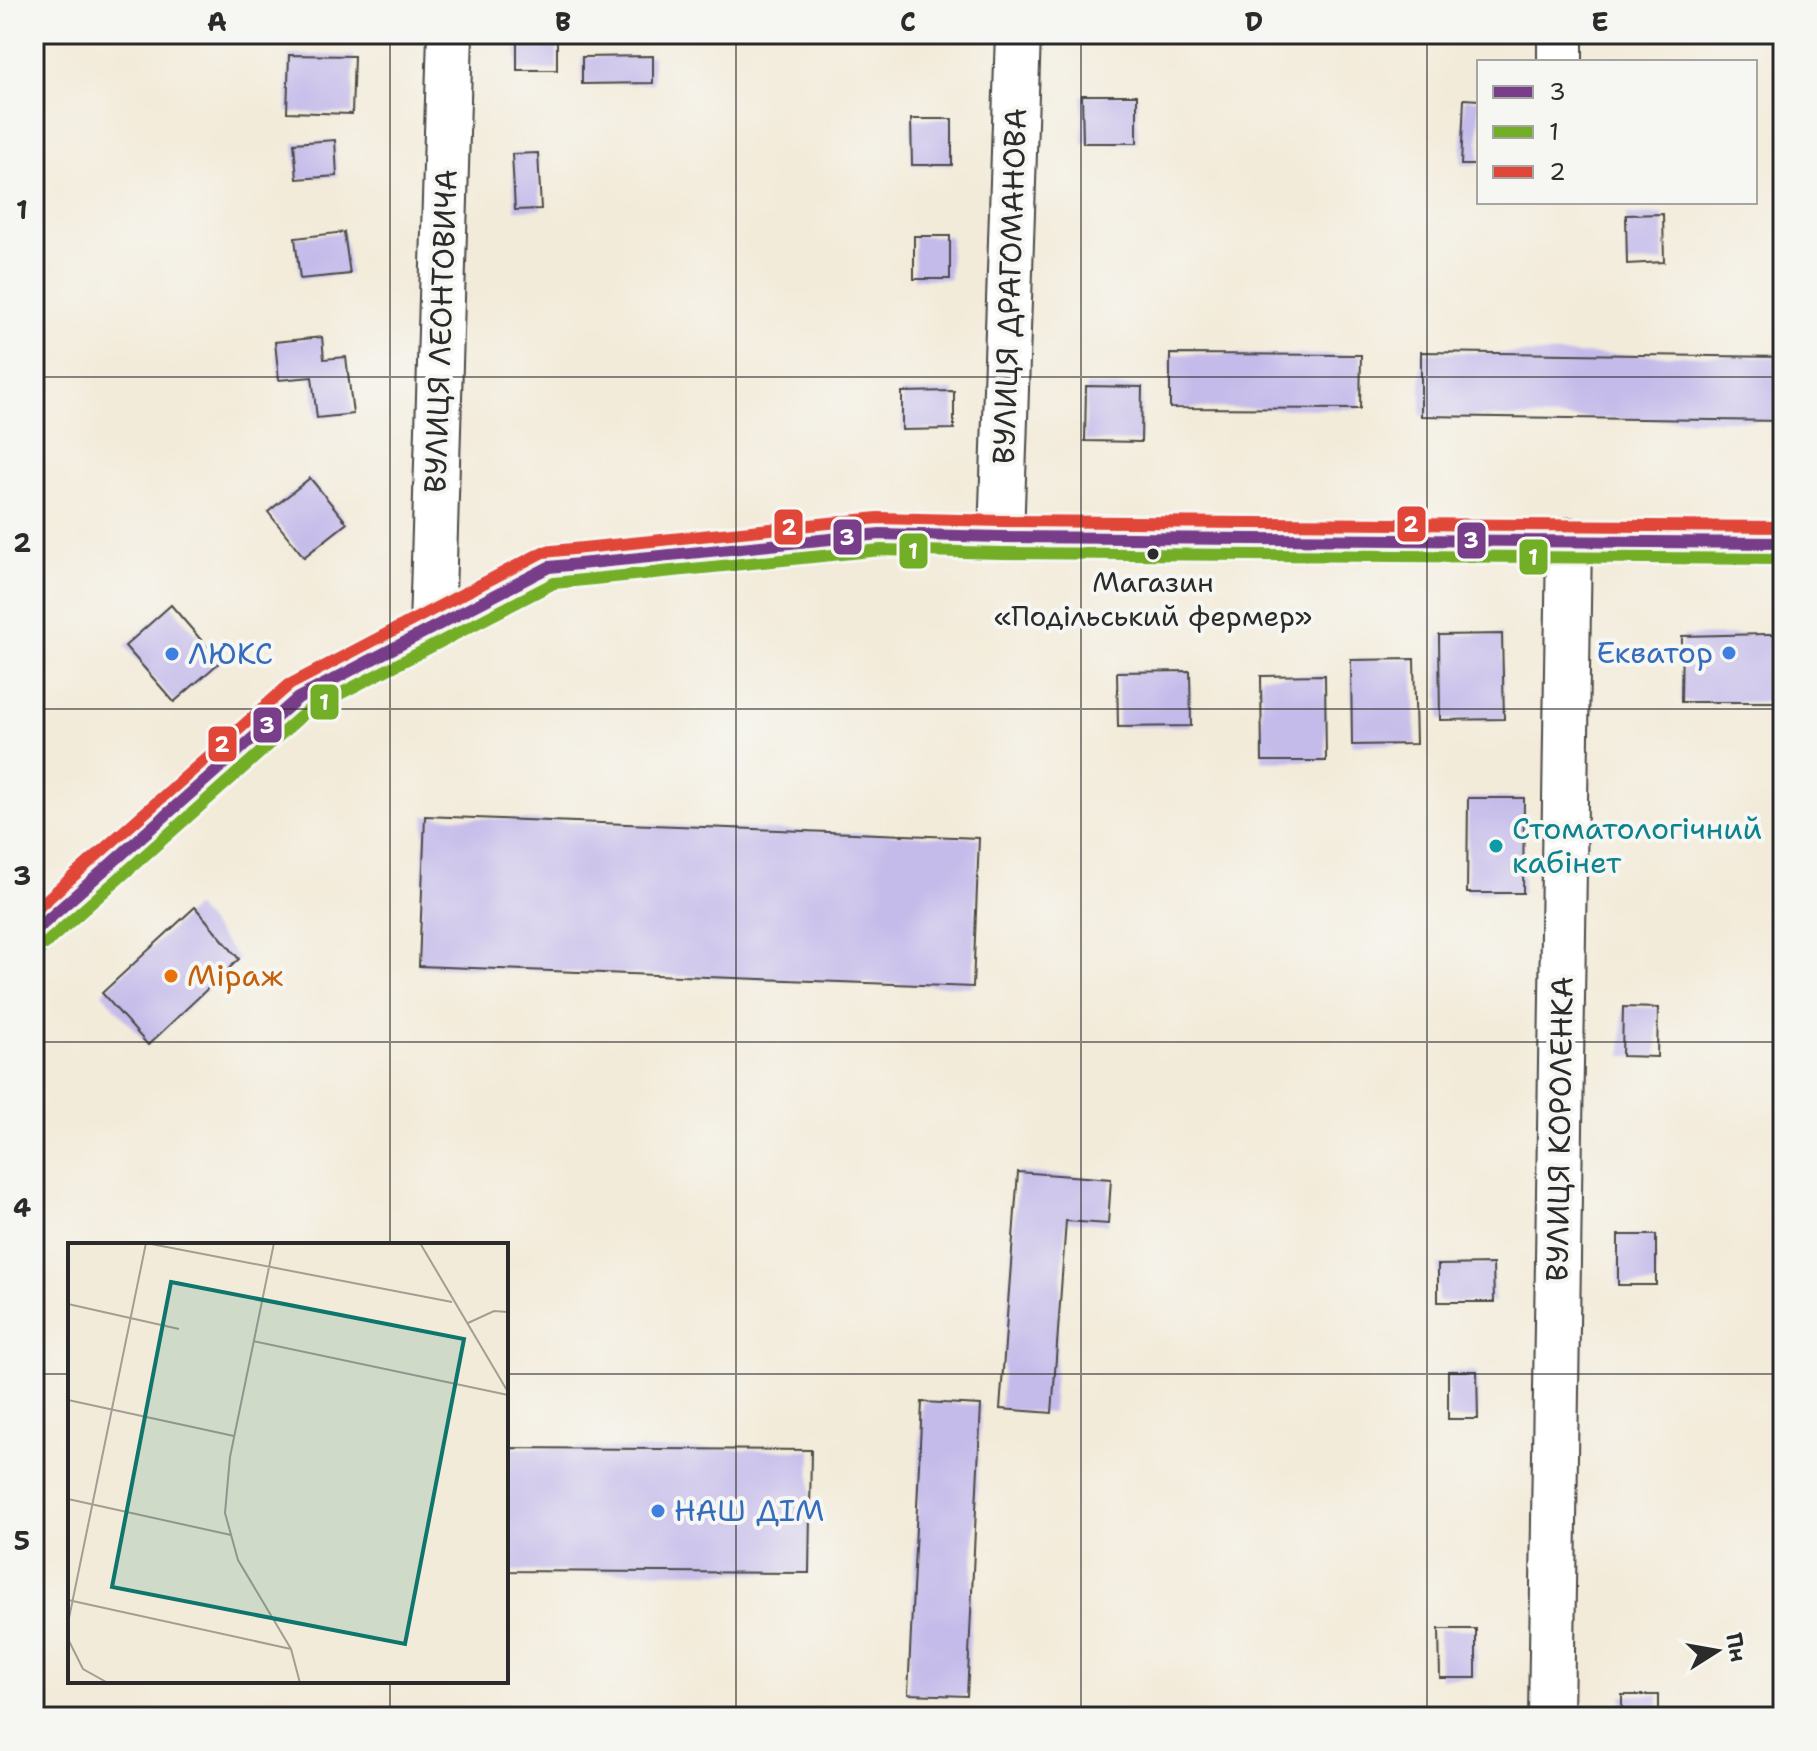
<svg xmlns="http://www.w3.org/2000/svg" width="1817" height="1751" font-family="'Shantell Sans',sans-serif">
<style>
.building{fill:#c5bbea}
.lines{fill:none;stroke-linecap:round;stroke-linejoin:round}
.minor-casing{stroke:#494845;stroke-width:48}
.major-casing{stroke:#494845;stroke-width:48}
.minor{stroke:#fff;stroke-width:44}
.major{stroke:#ecc569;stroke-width:44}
.bus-1-casing{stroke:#f6f6f2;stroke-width:18}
.bus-2-casing{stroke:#f6f6f2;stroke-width:18}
.bus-3-casing{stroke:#f6f6f2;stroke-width:18}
.bus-1{stroke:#783e89;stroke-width:12}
.bus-2{stroke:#73ae27;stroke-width:12}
.bus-3{stroke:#e14739;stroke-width:12}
.grid{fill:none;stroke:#2b2b2b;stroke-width:2;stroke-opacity:0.55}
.bus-dot{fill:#2b2b2b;stroke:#f6f6f2;stroke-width:3}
.shop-dot{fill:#3f7fe0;stroke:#f6f6f2;stroke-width:3}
.culture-dot{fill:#0f9aa8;stroke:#f6f6f2;stroke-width:3}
.food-dot{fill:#e8710a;stroke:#f6f6f2;stroke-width:3}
.labels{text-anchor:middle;stroke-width:8;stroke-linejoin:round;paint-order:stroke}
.bus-label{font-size:28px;fill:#2b2b2b;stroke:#f6f6f2}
.street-label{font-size:30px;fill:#2b2b2b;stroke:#f6f6f2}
.shop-label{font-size:30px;fill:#366cbe;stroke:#f6f6f2;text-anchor:start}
.culture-label{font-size:30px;fill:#0d838f;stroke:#f6f6f2;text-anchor:start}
.food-label{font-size:30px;fill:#c56008;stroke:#f6f6f2;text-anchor:start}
.inset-road{fill:none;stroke:#a39e93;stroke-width:2}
.view{fill:#0f766e;fill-opacity:0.15;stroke:#0f766e;stroke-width:4}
.inset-edge{fill:none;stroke:#2b2b2b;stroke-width:4}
.line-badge{stroke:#f6f6f2;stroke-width:3}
.badge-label{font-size:22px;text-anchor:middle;font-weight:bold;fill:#fff}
.neatline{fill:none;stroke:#2b2b2b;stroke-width:3}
.grid-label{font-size:26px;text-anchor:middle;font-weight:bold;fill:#2b2b2b}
</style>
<rect width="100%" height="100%" fill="#f6f6f2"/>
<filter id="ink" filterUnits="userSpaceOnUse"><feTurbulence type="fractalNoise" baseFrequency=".0125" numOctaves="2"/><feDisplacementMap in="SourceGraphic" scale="16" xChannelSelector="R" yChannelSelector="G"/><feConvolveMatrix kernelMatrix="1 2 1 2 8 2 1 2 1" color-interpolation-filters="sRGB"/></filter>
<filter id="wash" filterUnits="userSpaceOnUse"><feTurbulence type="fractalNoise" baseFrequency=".006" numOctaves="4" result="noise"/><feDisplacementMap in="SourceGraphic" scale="32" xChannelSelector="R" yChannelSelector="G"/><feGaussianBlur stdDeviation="1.8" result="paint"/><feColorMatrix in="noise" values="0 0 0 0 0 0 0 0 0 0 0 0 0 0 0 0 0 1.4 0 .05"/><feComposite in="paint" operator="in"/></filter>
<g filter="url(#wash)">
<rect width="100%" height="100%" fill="#f3ebd9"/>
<g id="blocks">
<!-- building -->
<g class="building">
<rect x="517" y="34" width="40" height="36"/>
<path d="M 289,55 L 354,56 L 352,114 L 287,112 Z"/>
<path d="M 653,56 L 653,83 L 582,84 L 582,57 Z"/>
<path d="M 1082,95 L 1137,95 L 1137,143 L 1083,143 Z"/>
<path d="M 1464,99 L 1479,100 L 1479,165 L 1461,165 Z"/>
<path d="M 911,119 L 952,119 L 952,165 L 912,165 Z"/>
<path d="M 335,140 L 337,176 L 297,179 L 294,143 Z"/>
<path d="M 538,153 L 541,209 L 515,210 L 512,154 Z"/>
<path d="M 1663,214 L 1664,262 L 1627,264 L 1626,215 Z"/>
<path d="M 344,232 L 350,274 L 300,279 L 295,238 Z"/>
<rect x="914" y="236" width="36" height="43"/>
<path d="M 322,337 L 324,359 L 346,357 L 353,414 L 317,418 L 312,377 L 279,380 L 275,342 Z"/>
<path d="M 1421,352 L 1783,357 L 1783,421 L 1421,416 Z"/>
<path d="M 1170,354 L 1361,355 L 1360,409 L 1170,408 Z"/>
<path d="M 1086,386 L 1142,387 L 1141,442 L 1085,441 Z"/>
<path d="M 954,391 L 954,429 L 902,430 L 902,392 Z"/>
<path d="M 310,478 L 347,523 L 304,557 L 268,512 Z"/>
<path d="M 171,605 L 220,662 L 174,702 L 125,646 Z"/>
<path d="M 1502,634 L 1504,719 L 1440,720 L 1439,635 Z"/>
<path d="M 1767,634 L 1783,634 L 1783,702 L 1681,702 L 1682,636 Z"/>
<path d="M 1414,659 L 1416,744 L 1352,745 L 1351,660 Z"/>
<path d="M 1190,671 L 1191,726 L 1118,727 L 1117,672 Z"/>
<path d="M 1325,675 L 1326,761 L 1262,761 L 1261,676 Z"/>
<path d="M 1468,798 L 1524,798 L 1523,893 L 1467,893 Z"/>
<path d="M 425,816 L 979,838 L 973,987 L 419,966 Z"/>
<path d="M 195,907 L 239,959 L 148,1045 L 102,993 Z"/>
<path d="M 1623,1007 L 1658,1008 L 1657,1057 L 1622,1056 Z"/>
<path d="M 1018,1172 L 1111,1179 L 1108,1224 L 1066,1221 L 1052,1413 L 1000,1409 Z"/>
<rect x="1618" y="1235" width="38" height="50"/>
<path d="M 1493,1264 L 1494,1302 L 1438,1302 L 1438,1265 Z"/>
<path d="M 1448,1371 L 1477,1371 L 1478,1419 L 1448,1419 Z"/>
<path d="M 922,1402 L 981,1405 L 967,1696 L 908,1694 Z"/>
<path d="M 506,1448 L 811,1450 L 809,1573 L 506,1571 Z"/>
<path d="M 1439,1629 L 1476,1629 L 1476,1678 L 1440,1678 Z"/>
<rect x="1622" y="1695" width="37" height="22"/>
</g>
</g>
</g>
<g filter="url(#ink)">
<use href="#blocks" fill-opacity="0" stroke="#494845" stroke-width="2"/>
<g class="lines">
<defs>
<g id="minor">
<path d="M 1560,62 L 1560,34"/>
<path d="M 1001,537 L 1018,34"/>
<path d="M 432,628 L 450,34"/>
<path d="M 1551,1717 L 1569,540"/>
</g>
<path id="major" d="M 34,932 L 298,698 L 549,567 L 880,534 L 1001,537 L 1783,543"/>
</defs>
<!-- minor casing -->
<use href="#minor" class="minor-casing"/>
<!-- major casing -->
<use href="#major" class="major-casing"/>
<!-- minor -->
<use href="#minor" class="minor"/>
<!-- major -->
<use href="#major" class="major"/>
<defs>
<path id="bus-1" d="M 34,932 L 298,698 L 549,567 L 880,534 L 1001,537 L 1783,543"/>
<path id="bus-2" d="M 45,944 L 307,711 L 554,583 L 881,550 L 1001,553 L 1783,559"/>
<path id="bus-3" d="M 34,911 L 289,685 L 543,552 L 878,518 L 1001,521 L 1783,527"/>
</defs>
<!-- bus-1 casing -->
<use href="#bus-1" class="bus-1-casing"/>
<!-- bus-2 casing -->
<use href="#bus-2" class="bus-2-casing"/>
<!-- bus-3 casing -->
<use href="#bus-3" class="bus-3-casing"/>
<!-- bus-1 -->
<use href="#bus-1" class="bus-1"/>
<!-- bus-2 -->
<use href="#bus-2" class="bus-2"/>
<!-- bus-3 -->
<use href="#bus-3" class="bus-3"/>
</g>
</g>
<!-- grid -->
<path class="grid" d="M 390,34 L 390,1245M 736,34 L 736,1717M 1081,34 L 1081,1717M 1427,34 L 1427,1717M 34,377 L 1783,377M 34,709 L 1783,709M 34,1042 L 1783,1042M 34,1374 L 70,1374M 506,1374 L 1783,1374M 390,1681 L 390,1717"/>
<!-- markers -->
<circle class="bus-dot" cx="1153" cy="554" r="7"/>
<g class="shop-dot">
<circle cx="1729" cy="653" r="8"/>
<circle cx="172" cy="654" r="8"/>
<circle cx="658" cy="1511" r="8"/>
</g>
<circle class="culture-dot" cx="1496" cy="846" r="8"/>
<circle class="food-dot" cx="171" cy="976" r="8"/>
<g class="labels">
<!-- bus labels -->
<g class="bus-label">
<text x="1153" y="592">Магазин<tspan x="1153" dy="34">«Подільський фермер»</tspan></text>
</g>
<!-- street labels -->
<g class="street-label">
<text transform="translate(1010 286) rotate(-88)" y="10">ВУЛИЦЯ ДРАГОМАНОВА</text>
<text transform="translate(441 331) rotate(-88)" y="10">ВУЛИЦЯ ЛЕОНТОВИЧА</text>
<text transform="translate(1560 1129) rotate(-89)" y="10">ВУЛИЦЯ КОРОЛЕНКА</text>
</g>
<!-- shop labels -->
<g class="shop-label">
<text x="1713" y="663" text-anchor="end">Екватор</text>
<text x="188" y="664">ЛЮКС</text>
<text x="674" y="1521">НАШ ДІМ</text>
</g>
<!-- culture labels -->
<g class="culture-label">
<text x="1512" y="839">Стоматологічний<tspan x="1512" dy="34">кабінет</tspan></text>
</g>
<!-- food labels -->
<g class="food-label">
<text x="187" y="986">Міраж</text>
</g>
</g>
<!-- overview -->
<g transform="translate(68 1243)">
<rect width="440" height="440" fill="#f3ebd9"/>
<path class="inset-road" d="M 78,0 L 384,59M 206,0 L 162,214 L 157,270 L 170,317 L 223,406 L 232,440M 352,0 L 440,149M 0,61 L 111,86M 400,80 L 426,68 L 440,69M 185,98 L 440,152M 0,157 L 166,193M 0,256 L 163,292M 0,357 L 223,406M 0,380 L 78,0M 0,396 L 15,426 L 40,440"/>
<path class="view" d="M 103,39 L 396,96 L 337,401 L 44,344 Z"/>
<rect width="440" height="440" class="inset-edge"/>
</g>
<g class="line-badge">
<rect x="1396" y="505" width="31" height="38" rx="8" fill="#e14739"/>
<rect x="773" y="508" width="31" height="38" rx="8" fill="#e14739"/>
<rect x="832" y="518" width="31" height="38" rx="8" fill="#783e89"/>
<rect x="1456" y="521" width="31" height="39" rx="8" fill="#783e89"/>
<rect x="898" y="532" width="31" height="38" rx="8" fill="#73ae27"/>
<rect x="1518" y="538" width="31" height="38" rx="8" fill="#73ae27"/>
<rect x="309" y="683" width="31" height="38" rx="8" fill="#73ae27"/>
<rect x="252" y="706" width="31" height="38" rx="8" fill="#783e89"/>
<rect x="207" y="725" width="31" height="38" rx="8" fill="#e14739"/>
</g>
<g class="badge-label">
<text x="1411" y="532">2</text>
<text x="789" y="535">2</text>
<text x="847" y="545">3</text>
<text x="1471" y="548">3</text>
<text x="913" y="559">1</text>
<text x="1533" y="565">1</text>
<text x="324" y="710">1</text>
<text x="267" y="733">3</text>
<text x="222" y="752">2</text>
</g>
<!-- margin -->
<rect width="1817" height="1751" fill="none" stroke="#f6f6f2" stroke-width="88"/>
<!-- legend -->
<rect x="1477" y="60" width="280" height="144" fill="#f6f6f2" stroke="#a5a5a2" stroke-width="2"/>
<rect x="1493" y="86" width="40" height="12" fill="#783e89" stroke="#a5a5a2" stroke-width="2"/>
<text x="1549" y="100" font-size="24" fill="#2b2b2b">3</text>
<rect x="1493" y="126" width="40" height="12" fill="#73ae27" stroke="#a5a5a2" stroke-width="2"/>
<text x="1549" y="140" font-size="24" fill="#2b2b2b">1</text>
<rect x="1493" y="166" width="40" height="12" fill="#e14739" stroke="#a5a5a2" stroke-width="2"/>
<text x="1549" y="180" font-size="24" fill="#2b2b2b">2</text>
<!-- north arrow -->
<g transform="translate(1717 1651) rotate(79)" stroke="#f6f6f2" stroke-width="6" paint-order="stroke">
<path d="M0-6L14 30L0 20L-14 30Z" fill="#2b2b2b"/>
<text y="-12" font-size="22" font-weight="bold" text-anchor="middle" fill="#2b2b2b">Пн</text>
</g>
<rect x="44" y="44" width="1729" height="1663" class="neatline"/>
<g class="grid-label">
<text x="217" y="31">A</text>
<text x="563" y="31">B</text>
<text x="908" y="31">C</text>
<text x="1254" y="31">D</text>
<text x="1600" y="31">E</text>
<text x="22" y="219">1</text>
<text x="22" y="552">2</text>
<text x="22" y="885">3</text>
<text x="22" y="1217">4</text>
<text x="22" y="1550">5</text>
</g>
</svg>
